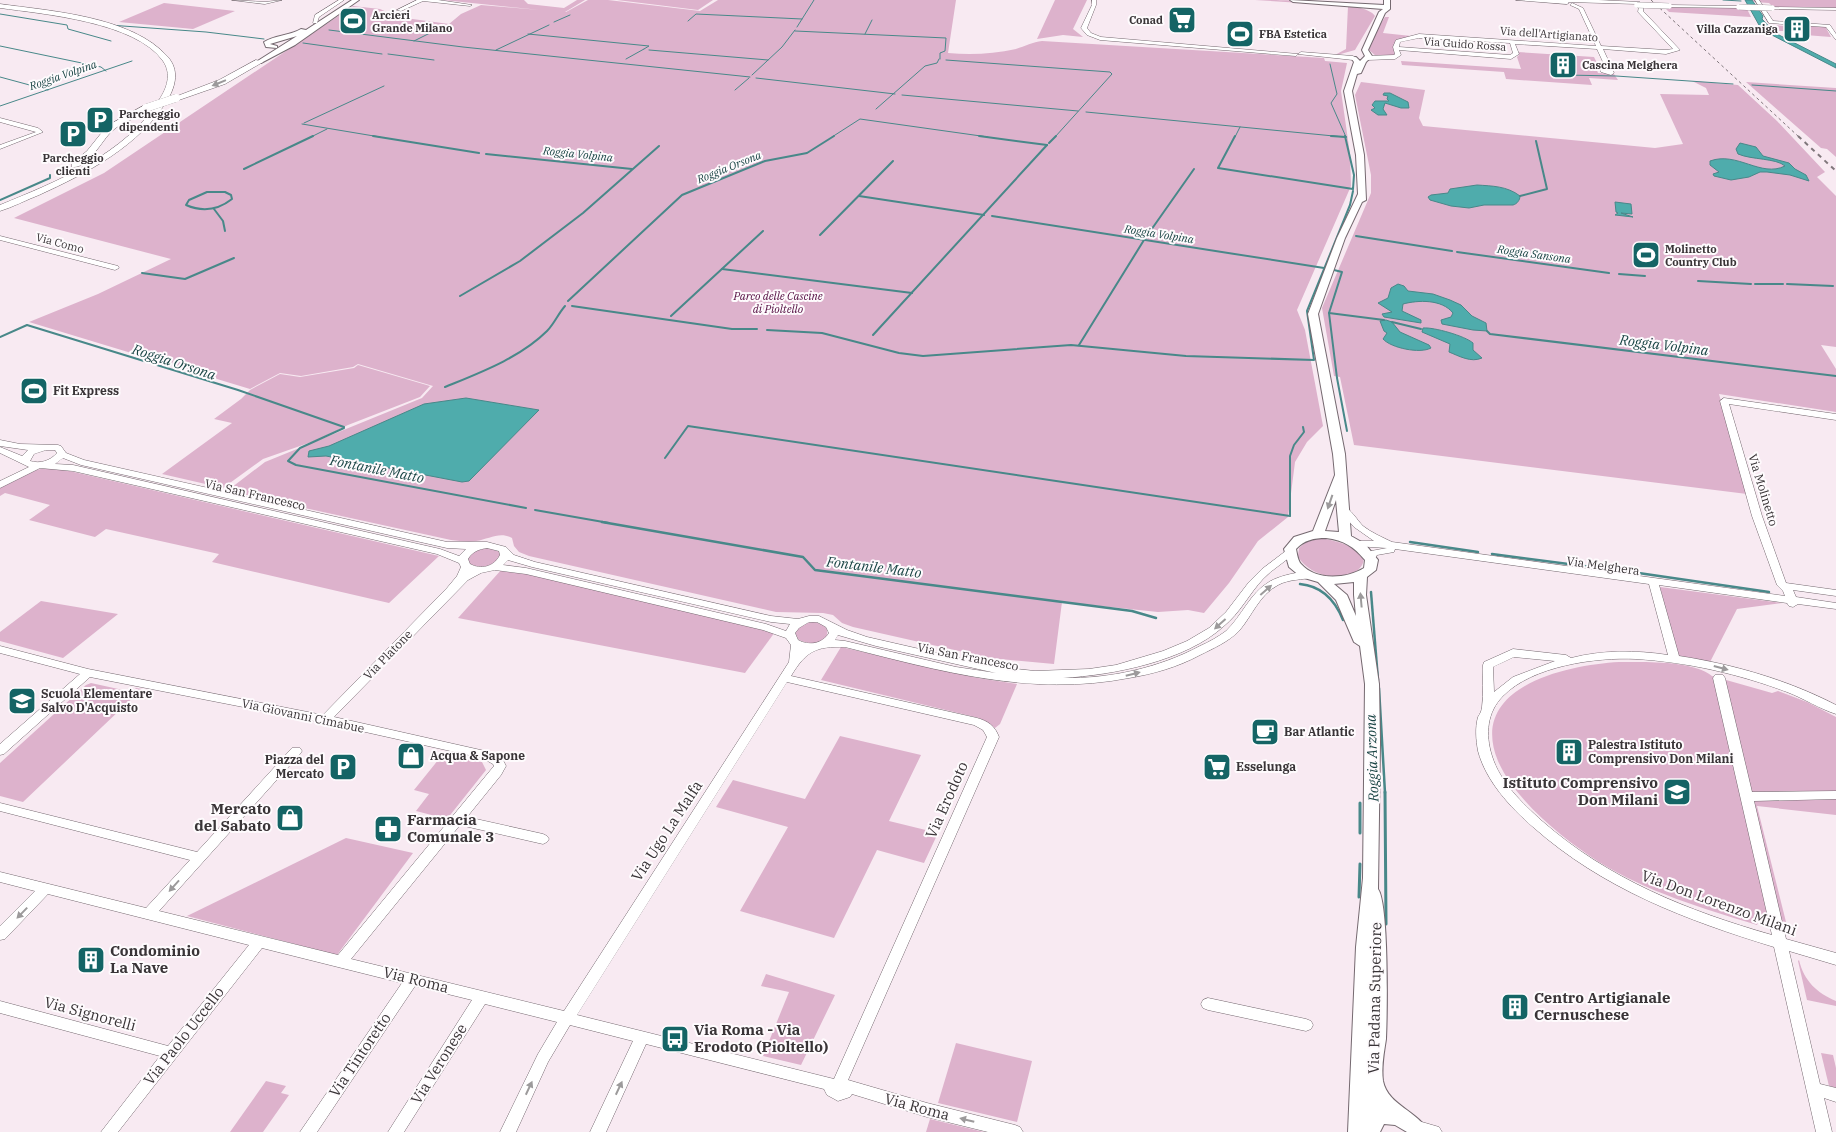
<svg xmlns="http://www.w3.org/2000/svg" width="1836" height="1132" font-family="'IBM Plex Serif',serif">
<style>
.green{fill:#ddb2cc}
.water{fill:#4facac;stroke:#488889}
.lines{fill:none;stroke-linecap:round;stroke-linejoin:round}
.stream-far3{stroke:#488889;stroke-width:1}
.stream-far2{stroke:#488889;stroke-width:2}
.stream-far1{stroke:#488889;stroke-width:2.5}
.stream{stroke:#488889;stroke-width:3}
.minor-casing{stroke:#756970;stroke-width:1}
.major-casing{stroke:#756970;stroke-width:2}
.highway-casing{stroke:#756970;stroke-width:1}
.minor{fill:#fff;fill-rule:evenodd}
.major{fill:#fff;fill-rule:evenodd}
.highway{fill:#fff;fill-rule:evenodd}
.rail-far1{stroke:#80777c;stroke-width:1;stroke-dasharray:3 3;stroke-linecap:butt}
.rail{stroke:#80777c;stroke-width:2;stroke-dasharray:4.5 4.5;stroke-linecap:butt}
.minor-bridge-casing{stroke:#756970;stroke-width:6;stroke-linecap:butt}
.highway-bridge-casing{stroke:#756970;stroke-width:8;stroke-linecap:butt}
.minor-bridge{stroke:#fff;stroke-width:5.5}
.highway-bridge{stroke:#fff;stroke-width:8}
.oneway{fill:#9c9a9b}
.labels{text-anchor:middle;stroke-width:4;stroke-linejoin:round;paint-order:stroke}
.far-poi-label{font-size:11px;font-weight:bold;fill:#393437;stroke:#fefbfd;text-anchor:start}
.far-street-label{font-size:11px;fill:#393437;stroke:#fefbfd}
.far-water-label{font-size:11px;font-style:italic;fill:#194444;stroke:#fefbfd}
.far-park-label{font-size:11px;font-style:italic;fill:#520a3f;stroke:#fefbfd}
.poi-label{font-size:12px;font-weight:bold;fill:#393437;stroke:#fefbfd;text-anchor:start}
.street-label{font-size:12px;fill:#393437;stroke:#fefbfd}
.water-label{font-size:14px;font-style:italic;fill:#194444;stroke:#fefbfd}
.near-poi-label{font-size:15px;font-weight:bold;fill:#393437;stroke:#fefbfd;text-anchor:start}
.near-street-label{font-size:15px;fill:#393437;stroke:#fefbfd}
</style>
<rect width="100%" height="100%" fill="#f8eaf2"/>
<!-- green -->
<g class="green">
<path d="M 443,0 L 524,0 L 528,4 L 564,8 L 577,0 L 585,0 L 565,12 L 566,12 L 588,0 L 608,0 L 700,11 L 718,0 L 956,0 L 948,53 C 971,55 993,54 1016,49 C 1025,46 1033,42 1042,41 L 1324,58 L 1325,61 L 1347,63 L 1341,91 L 1350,154 L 1351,186 L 1297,310 L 1305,330 L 1323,426 L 1307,442 L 1295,462 L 1288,517 L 1258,541 L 1229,583 L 1204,613 L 1188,610 L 1158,612 L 1062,602 L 1054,664 L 990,658 L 853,627 L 842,623 L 833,615 L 823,613 L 776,612 L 529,556 L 519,552 L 514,546 L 512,538 C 500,531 489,539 476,541 C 468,542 459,541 451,540 L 227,491 L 265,462 L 422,398 L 433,386 L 358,364 L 353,367 L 301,376 L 280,373 L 250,389 L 29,322 L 98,294 L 171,259 L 14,218 L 104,173 L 353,6 L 380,9 L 398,17 L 449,24 L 461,14 L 481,5 L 540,10 Z"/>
<path d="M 617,0 L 713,0 L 698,10 Z"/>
<path d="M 1055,0 L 1087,0 L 1073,29 L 1083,37 L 1063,35 L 1037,39 Z"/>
<path d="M 1255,0 C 1275,0 1366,0 1375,16 L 1355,50 L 1337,55 L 1311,53 L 1335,55 L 1346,49 L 1348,6 Z"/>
<path d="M 1752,0 L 1836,0 L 1836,8 L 1773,7 L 1769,3 L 1754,2 Z"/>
<path d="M 164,3 L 235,11 L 193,29 L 119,22 Z"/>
<path d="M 1664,7 L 1743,8 L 1747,9 L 1751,17 L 1669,12 Z"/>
<path d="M 1385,17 L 1389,17 L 1383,33 L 1411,36 L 1395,41 L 1395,56 L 1376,56 L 1369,50 L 1373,37 Z"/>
<path d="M 1786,23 L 1825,26 L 1831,37 L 1805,35 L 1800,27 L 1793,27 L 1795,31 L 1774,31 L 1770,25 L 1787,26 Z"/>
<path d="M 1518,52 L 1594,57 L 1597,63 L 1594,63 L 1598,73 L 1614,74 L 1618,80 L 1589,78 L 1592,85 L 1506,79 L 1504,72 L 1402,65 L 1401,61 L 1521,69 L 1517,57 L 1519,55 Z"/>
<path d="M 1692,81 L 1738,85 L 1777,121 L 1825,172 L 1817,177 L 1836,196 L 1836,347 L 1821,345 L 1836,369 L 1836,412 L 1719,394 L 1747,494 L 1354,445 L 1340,377 L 1334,376 L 1322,308 L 1371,193 L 1371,175 L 1355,95 L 1361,82 L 1425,90 L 1419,118 L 1423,126 L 1655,148 L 1683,144 L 1660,94 L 1709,95 L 1706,88 Z"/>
<path d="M 1746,82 L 1836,88 L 1836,157 L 1827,149 L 1821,148 Z"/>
<path d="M 358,365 L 430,386 L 420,397 L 348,425 L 317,440 L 263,459 L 223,488 L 162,474 L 232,423 L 214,419 L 241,399 L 250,390 L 280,374 L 300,377 L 354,368 Z"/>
<path d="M 46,468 L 65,470 L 439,556 L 389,603 L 212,562 L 219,554 L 106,529 L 95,537 L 29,520 L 50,505 L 5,493 L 0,496 L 0,487 L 36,470 Z"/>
<path d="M 1319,538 C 1330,539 1379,550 1359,569 C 1344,585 1307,575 1298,556 L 1299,548 L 1307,541 Z"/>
<path d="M 489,548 L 500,552 L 501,555 C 494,568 481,569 469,564 L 467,558 C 472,550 480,549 489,548 Z"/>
<path d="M 502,569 L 524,573 L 775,632 L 745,673 L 458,618 Z"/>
<path d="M 1660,587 L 1782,603 L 1737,609 L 1709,664 L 1678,658 Z"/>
<path d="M 41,601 L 118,614 L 63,658 L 0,641 L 0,632 Z"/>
<path d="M 813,622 L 822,624 L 827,629 C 830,645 808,646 798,639 L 795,633 C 798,625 805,623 813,622 Z"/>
<path d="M 841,647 L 978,678 L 1017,684 L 1000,724 L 995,728 L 979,718 L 821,680 Z"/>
<path d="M 1619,662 C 1643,662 1693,660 1712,676 L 1772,693 L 1778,691 L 1807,702 L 1836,717 L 1836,815 L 1757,806 L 1786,922 L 1760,916 L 1757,925 C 1702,908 1647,892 1599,862 C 1563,839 1515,800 1498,761 C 1467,686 1567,665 1619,662 Z"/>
<path d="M 91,683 L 132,692 L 136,688 L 142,689 L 23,802 L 0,796 L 0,763 L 86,685 Z"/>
<path d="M 840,736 L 921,755 L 889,821 L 938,833 L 924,863 L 877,850 L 834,938 L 740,911 L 788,827 L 716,807 L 733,780 L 805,799 Z"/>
<path d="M 443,754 L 482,762 L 486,770 L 447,819 L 416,811 L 429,794 L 414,790 Z"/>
<path d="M 346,838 L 413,853 L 337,955 L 187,916 Z"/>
<path d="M 1799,960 C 1804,981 1817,993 1836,1001 L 1836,1006 L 1807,1000 L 1798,961 Z"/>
<path d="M 766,974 L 835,995 L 801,1065 L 763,1056 L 789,992 L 761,986 Z"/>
<path d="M 956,1043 L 1032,1061 L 1017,1122 L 938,1103 Z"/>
<path d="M 1821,1053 L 1833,1055 L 1836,1068 L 1836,1088 L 1829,1086 Z"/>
<path d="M 266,1081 L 286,1086 L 281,1093 L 289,1095 L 263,1132 L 230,1132 Z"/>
<path d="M 930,1119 L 984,1132 L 926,1132 Z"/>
</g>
<!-- water -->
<g class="water">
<path d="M 1745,0 L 1752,0 L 1763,16 L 1762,19 L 1775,33 L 1836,64 L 1836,68 L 1768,33 L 1759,25 Z"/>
<path d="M 1384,93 L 1390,93 L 1408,102 L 1409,108 L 1401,108 L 1385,103 L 1383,109 L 1387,115 L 1378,115 L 1371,110 L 1375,108 L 1372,105 L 1375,101 L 1389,101 L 1387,99 L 1388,96 L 1383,95 Z"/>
<path d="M 1740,143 L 1756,147 L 1763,156 L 1789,163 L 1795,169 L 1806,175 L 1809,181 L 1790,175 L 1767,172 L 1760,172 L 1749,177 L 1731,180 L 1714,176 L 1713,174 L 1719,172 L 1710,165 L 1710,161 C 1737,151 1761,178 1785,166 C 1776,158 1752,160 1738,154 L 1736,149 Z"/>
<path d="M 1477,185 C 1492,186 1507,186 1520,196 C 1520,200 1517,204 1513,205 L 1484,205 L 1469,208 L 1451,206 L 1430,200 L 1428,197 L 1431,195 L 1448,193 L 1450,189 Z"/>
<path d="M 1615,202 L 1631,204 L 1632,214 L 1621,213 L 1633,217 L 1615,215 L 1618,213 L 1616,212 Z"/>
<path d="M 1398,284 L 1404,286 L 1408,291 L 1433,294 L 1450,300 L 1461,305 L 1472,316 L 1486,323 L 1487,331 L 1473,330 L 1442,324 L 1441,320 L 1451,317 L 1453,313 C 1442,299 1418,300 1403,304 L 1402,311 L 1421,320 L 1421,323 L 1384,317 L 1382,314 L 1392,312 L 1378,303 L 1388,298 L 1391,288 Z"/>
<path d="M 1386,320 L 1392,322 L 1400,332 L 1429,345 L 1431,348 C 1420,354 1391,348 1383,339 L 1387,333 L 1384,331 L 1380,321 Z"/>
<path d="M 1423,328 C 1434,327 1465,336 1473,343 L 1473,350 L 1482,358 C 1471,363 1459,356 1449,352 L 1450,344 L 1422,332 Z"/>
<path d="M 466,398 L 539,410 L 469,481 L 462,482 L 326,456 L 308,457 L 309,451 L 329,446 L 424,404 Z"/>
</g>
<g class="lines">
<!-- stream-far3 -->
<g class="stream-far3">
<path d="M 1723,0 L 1741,1"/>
<path d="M 0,14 L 67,25 L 68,29 L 111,41"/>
<path d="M 688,21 L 696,14 L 802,19"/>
<path d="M 554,22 L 570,15"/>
<path d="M 109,25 L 206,32 L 264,39"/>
<path d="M 797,27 L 814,0"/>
<path d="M 329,30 L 463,47 L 750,77"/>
<path d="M 795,31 L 946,38 L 945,51 L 940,53 L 940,59"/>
<path d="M 528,34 L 649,46 L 644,49"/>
<path d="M 865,34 L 872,20"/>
<path d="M 414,41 L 444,26"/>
<path d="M 303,43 L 382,54"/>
<path d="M 0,46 L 101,67 L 106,71"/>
<path d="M 496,50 L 549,25"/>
<path d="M 649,50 L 768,60"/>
<path d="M 388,54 L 434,60"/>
<path d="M 626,59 L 644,49"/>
<path d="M 946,60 L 1110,72 L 1112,74 L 1055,137"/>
<path d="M 1330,64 L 1337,94 L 1331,103 L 1346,137"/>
<path d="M 752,75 L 782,47 L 795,30"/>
<path d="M 1565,75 L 1616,76 L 1733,84"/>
<path d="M 0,77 L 48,90"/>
<path d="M 756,78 L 895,94"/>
<path d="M 1752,85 L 1836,91"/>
<path d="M 735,90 L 749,78"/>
<path d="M 902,95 L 1078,111"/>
<path d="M 0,106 L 132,61"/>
<path d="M 876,109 L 925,66 L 937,63 L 939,59"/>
<path d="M 1086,112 L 1344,137"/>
<path d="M 304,123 L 384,86"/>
<path d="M 302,124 L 380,137"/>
<path d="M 311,137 L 327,129"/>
<path d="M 832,137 L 860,119 L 988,137"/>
<path d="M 1235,137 L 1240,127"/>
</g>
<!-- stream-far2 -->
<g class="stream-far2">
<path d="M 373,136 L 479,153"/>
<path d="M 979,136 L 1047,145"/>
<path d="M 1235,136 L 1218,168 L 1353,189 L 1354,175 L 1345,136"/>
<path d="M 1331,136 L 1346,137"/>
<path d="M 1049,143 L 1056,136"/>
<path d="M 486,154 L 632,169"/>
<path d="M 244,169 L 313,136"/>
<path d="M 207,192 L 225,192 L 231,195 L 232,199 C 218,210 202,212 186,205 L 189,200 Z"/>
<path d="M 859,196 L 984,215"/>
<path d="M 1520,196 L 1547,189 L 1536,141"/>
<path d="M 0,200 L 50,178 L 50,175"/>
<path d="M 214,209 L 223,221 L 225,231"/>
<path d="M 992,216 L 1324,268"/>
<path d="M 820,235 L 893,161"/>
<path d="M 1356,236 L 1452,251"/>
<path d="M 1457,252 L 1609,273"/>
<path d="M 722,269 L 912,293"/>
<path d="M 1334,270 L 1342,272 L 1329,313 L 1384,320"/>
<path d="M 142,273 L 185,279 L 234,258"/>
<path d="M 1619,274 L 1645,276"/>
<path d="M 1698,281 L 1751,284"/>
<path d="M 1755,284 L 1783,284"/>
<path d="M 1787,284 L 1833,286"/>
<path d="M 460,296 L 520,261 L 583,213 L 659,146"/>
<path d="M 568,301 L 682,195 L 765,161 L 807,153 L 834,136"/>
<path d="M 572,306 L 732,329 L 757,329"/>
<path d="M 1329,313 L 1337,378 L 1347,431"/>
<path d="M 671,316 L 763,231"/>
<path d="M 1392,322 L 1421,329"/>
<path d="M 767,330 L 822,333 L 899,353 L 923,356 L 1071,345 L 1186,356 L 1314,360 L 1307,311 L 1350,205 L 1353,191"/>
<path d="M 1487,331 L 1490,334 L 1836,376"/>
<path d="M 873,335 L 1047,145"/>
<path d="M 0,337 L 27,325 L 238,390 L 344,427"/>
<path d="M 1079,345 L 1144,240 L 1194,169"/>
<path d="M 445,387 C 479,373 520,358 547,331 C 554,324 558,314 565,306"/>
<path d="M 344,428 L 300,448 L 288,461 L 296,465 L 526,508"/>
<path d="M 665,458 L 688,426 L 1290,516 L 1290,456 L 1294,445 L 1304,432 L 1303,427"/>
<path d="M 535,510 L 609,523"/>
</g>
<!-- stream-far1 -->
<g class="stream-far1">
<path d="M 602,522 L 803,557 L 815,570 L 1132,611 L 1156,618"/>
<path d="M 1410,542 L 1478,552"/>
<path d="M 1492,554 L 1607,569"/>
<path d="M 1618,570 L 1769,592"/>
<path d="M 1300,584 C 1322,586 1335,600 1343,620"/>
<path d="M 1371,592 L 1378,680"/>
<path d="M 1379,688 L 1385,793"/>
</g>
<!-- stream -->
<g class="stream">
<path d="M 1385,792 L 1386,924"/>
<path d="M 1360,803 L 1360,833"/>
<path d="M 1359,897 L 1360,864"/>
</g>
<defs>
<g id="minor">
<path d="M 232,0 L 265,2 L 282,0 L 265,4 Z"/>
<path d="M 339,0 L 344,0 L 319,17 L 317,23 L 313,23 L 315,15 Z"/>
<path d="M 417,0 L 438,0 L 472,5 L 470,6 L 423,1 L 401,11 L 397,10 Z"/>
<path d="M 1092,0 L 1096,0 L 1096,5 L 1087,28 L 1091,33 L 1101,37 L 1298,54 L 1301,52 L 1353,56 L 1356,58 L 1353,60 L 1298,54 L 1296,56 L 1100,40 L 1087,35 L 1081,28 L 1092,5 Z"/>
<path d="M 1516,0 L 1598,0 L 1640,2 L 1644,6 L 1643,11 L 1680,50 L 1666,54 L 1603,49 L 1614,73 L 1611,75 L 1601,72 L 1599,66 L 1603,62 L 1597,49 L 1515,44 L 1519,54 L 1511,59 L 1399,50 L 1401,55 L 1395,59 L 1367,60 L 1364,58 L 1367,56 L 1394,55 L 1395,54 L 1393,47 L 1396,40 L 1419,34 L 1596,46 L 1579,9 L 1570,5 L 1572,3 L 1583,8 L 1601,46 L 1666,50 L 1673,49 L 1638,12 L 1639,6 L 1637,4 L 1568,2 L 1569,3 L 1567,4 ZM 1419,38 L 1510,43 L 1513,53 L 1510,55 L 1399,47 L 1400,42 Z"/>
<path d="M 1755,0 L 1759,0 L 1773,21 L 1830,25 L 1836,34 L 1836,40 L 1826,27 L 1769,23 Z"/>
<path d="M 1669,5 L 1739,6 L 1741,7 L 1739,8 L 1667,7 Z"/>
<path d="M 1770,7 L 1836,8 L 1836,10 L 1772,9 Z"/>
<path d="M 0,118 L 38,128 L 43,132 L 0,149 L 0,145 L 36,132 L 0,122 Z"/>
<path d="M 0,236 L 118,266 L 119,268 L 115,270 L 0,240 Z"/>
<path d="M 1724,398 L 1836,414 L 1836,420 L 1729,404 L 1762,516 L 1786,583 L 1836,590 L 1836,596 L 1793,590 L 1796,597 L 1836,603 L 1836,609 L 1798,604 L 1793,607 L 1789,606 L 1787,603 L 1659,585 L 1679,656 C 1732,664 1788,680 1836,705 L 1836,714 C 1820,709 1803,698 1787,692 C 1739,674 1687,662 1636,659 C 1596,657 1532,666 1503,696 C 1487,712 1485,734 1492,756 C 1500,782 1522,803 1542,821 C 1608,879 1688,911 1772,935 L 1713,678 L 1715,675 L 1723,675 L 1725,678 L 1752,792 L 1836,791 L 1836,799 L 1754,801 L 1786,939 L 1836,953 L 1836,965 L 1789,951 L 1820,1084 L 1836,1088 L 1836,1102 L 1824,1098 L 1832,1132 L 1816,1132 L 1774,947 C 1686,920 1603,889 1533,827 C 1510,807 1486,781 1478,751 C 1476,740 1475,728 1478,717 C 1480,714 1482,710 1482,707 C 1484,693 1482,678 1483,665 L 1484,662 L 1513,649 L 1566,655 L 1571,658 C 1602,650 1636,650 1668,655 L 1649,584 L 1395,549 L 1394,552 L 1377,555 L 1374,560 L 1370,561 L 1365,558 L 1371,551 L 1387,548 L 1354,546 L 1352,544 L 1357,541 L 1374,541 L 1354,527 L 1338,509 L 1343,506 C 1351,509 1357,520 1363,526 C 1372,533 1382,537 1392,542 L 1785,596 L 1783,591 L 1777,585 L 1752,516 L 1720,401 ZM 1514,657 L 1555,661 L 1513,677 L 1494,692 L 1493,667 Z"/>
<path d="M 0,440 L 20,444 L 58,445 L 61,446 L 66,453 L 84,460 L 447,542 L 487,542 L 506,547 L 514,555 L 535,562 L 771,616 L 798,619 L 809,616 L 819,616 L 847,630 L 867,637 L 998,667 L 1035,671 L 1089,669 L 1116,665 L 1163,651 L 1187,641 L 1209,628 L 1226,612 L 1249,582 L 1262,569 L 1287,550 L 1293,550 L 1295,552 C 1286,562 1272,569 1263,579 C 1249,594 1240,613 1224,626 C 1186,661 1113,675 1063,678 C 1109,679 1159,668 1200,646 C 1209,642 1218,637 1226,631 C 1242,616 1250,593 1269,582 C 1278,576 1308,568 1316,575 L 1315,577 C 1302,580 1289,579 1278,585 C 1259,595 1252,616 1239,631 C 1228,642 1214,648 1200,655 C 1178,667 1153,674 1129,678 C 1031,697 940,671 845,647 C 816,646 806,651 791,676 L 977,718 C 988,721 995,726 999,737 L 848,1080 L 927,1103 L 1015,1125 L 1020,1127 L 1023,1132 L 988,1132 L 927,1117 L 852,1094 L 850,1097 L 838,1101 L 827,1095 L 824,1089 L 646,1044 L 606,1132 L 590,1132 L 633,1041 L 570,1025 L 548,1062 L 516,1132 L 500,1132 L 538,1054 L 557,1022 L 485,1004 L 404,1132 L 388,1132 L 472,1000 L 415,986 L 317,1132 L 300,1132 L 402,983 L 262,948 L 118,1132 L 101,1132 L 160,1056 L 0,1013 L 0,1001 L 168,1046 L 249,945 L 48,894 L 5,939 L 0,940 L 0,926 L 35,891 L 0,882 L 0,872 L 146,908 L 190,860 L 0,811 L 0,803 L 197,852 L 292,748 L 300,748 L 302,751 L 300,754 L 159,911 L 338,955 L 494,766 L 493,764 L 482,758 L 325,723 L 90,677 L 4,754 L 0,755 L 0,744 L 80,674 L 0,653 L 0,646 L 88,669 L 323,715 L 447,588 L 457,576 L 461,567 L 459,563 L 437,554 L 73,471 L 40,468 L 0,488 L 0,481 L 29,467 L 0,453 L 0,447 L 22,456 L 28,450 L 0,446 ZM 46,450 L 55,450 L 57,453 C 50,461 40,464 30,461 L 34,454 ZM 63,458 L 81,465 L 447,548 L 466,549 L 459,556 L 440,549 L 73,465 L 55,464 ZM 487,548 L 499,551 L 500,555 C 494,567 481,570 470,564 L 468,559 C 472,552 479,549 487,548 ZM 508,560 L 532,567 L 771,622 L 790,624 L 786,631 L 766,624 L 526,568 L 503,565 ZM 495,570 L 526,574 L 763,630 L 786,638 L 791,645 L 789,662 L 564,1011 L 351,959 L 460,825 L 543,844 L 547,842 L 549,839 L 547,836 L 543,834 L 467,817 L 501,775 L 506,766 L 502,758 L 485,751 L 334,717 L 468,580 L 481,573 ZM 809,622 L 817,622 L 826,627 L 829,633 C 822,644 809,646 798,640 L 795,633 L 799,628 ZM 838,635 L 876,646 L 996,673 L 956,667 L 845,641 L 835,640 ZM 787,682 L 974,725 L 983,730 L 987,737 L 834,1079 L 577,1015 Z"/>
<path d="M 1208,998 L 1306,1019 L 1311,1021 L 1313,1025 L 1311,1029 L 1306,1031 L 1208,1010 L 1203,1008 L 1201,1004 L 1203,1000 Z"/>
<path d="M 1415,1120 L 1439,1127 L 1442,1132 L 1410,1132 L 1407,1127 L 1410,1122 Z"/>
</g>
<g id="major">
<path d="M 352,0 L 359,0 L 295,45 L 261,63 L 256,62 L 297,36 L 270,44 L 277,46 L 277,48 L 266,47 L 264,42 C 275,35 289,36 301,29 L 306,30 Z"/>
<path d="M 1290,0 L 1384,5 L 1384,0 L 1390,0 L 1390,9 L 1385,13 L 1368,50 L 1372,56 L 1366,62 L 1361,73 L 1357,74 L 1352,91 L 1364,155 L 1366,200 L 1362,202 L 1345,238 L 1318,314 L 1345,454 L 1351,536 L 1365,544 L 1378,560 L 1376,570 L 1367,577 L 1366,595 L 1379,684 L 1380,742 L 1378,889 C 1389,903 1387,1016 1386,1039 C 1384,1053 1381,1066 1383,1081 C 1388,1106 1419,1111 1428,1132 L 1407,1132 L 1395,1125 L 1384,1124 L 1380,1132 L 1348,1132 L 1356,947 L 1363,878 L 1365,684 L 1360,646 L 1354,642 L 1336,600 L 1318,582 L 1301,577 L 1289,567 L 1284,549 L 1294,537 L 1313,531 L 1335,475 L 1333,454 L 1308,314 L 1337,238 L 1358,194 L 1356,155 L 1344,91 L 1354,62 L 1351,58 L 1356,57 L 1360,61 L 1365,56 L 1362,50 L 1379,12 L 1383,9 L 1293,2 ZM 1336,500 L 1339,532 L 1325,531 ZM 1326,538 C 1344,540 1354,547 1365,560 L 1364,568 C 1346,579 1316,581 1301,564 C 1298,561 1297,554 1296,549 C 1304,540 1314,538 1326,538 ZM 1354,582 L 1354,595 L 1356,616 L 1347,595 L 1334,584 Z"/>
</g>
<g id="highway">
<path d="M 0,4 C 50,11 132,16 168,57 C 179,70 176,85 168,99 C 140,146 87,173 39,195 C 26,200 13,207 0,211 L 0,205 C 56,182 126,154 159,100 C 167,88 172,74 163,61 C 136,22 44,14 0,8 Z"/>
<path d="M 256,60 L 263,62 L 225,84 L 179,100 L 172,98 L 219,80 Z"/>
<path d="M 143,106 L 150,108 C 139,118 123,121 112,131 C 102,140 88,169 72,167 L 72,163 L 87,151 L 107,126 Z"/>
</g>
</defs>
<!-- minor casing -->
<use href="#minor" class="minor-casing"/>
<!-- major casing -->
<use href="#major" class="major-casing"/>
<!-- highway casing -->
<use href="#highway" class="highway-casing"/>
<!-- minor -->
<use href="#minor" class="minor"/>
<!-- major -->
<use href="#major" class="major"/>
<!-- highway -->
<use href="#highway" class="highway"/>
<!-- rail-far1 -->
<path class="rail-far1" d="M 1651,0 L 1799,137"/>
<!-- rail -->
<path class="rail" d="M 1798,136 L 1836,171"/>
<defs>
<g id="minor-bridge">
<path d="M 1637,5 L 1669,6"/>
<path d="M 1739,7 L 1772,8"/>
</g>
<path id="highway-bridge" d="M 146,108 L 176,98"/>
</defs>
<!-- minor-bridge casing -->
<use href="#minor-bridge" class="minor-bridge-casing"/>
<!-- highway-bridge casing -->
<use href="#highway-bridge" class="highway-bridge-casing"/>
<!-- minor-bridge -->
<use href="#minor-bridge" class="minor-bridge"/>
<!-- highway-bridge -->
<use href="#highway-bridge" class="highway-bridge"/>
</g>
<!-- one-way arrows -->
<defs><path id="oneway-solid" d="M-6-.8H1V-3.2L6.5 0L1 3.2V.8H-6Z" transform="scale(1.25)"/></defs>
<g class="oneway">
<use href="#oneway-solid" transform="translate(219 83) rotate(158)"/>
<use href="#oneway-solid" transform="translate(1330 502) rotate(109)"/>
<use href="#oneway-solid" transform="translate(1266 590) rotate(-41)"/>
<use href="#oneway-solid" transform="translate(1361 600) rotate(-95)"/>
<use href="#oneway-solid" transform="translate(1220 624) rotate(138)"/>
<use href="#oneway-solid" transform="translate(1721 668) rotate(15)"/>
<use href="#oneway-solid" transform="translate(1133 674) rotate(-14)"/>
<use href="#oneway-solid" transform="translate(174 886) rotate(132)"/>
<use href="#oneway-solid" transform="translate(22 913) rotate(134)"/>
<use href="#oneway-solid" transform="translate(529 1088) rotate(-65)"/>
<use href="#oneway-solid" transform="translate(619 1088) rotate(-65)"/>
<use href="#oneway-solid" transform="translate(967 1120) rotate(-166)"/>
</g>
<!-- icons -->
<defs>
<symbol id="supermarket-square" viewBox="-11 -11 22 22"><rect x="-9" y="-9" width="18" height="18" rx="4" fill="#146465" stroke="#fefbfd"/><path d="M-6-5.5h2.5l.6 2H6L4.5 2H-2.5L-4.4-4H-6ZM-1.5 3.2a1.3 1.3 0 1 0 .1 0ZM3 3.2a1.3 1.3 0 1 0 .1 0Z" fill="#fff"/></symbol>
<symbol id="stadium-square" viewBox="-11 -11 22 22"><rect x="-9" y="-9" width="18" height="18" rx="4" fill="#146465" stroke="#fefbfd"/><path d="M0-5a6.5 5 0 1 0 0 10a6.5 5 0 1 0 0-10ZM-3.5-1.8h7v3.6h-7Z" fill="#fff"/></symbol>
<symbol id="building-square" viewBox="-11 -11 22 22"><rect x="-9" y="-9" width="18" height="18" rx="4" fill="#146465" stroke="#fefbfd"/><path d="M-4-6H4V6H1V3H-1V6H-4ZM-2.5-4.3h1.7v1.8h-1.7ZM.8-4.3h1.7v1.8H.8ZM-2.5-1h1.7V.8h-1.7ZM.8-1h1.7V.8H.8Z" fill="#fff"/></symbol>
<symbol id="parking-square" viewBox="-11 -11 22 22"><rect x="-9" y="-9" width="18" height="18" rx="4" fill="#146465" stroke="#fefbfd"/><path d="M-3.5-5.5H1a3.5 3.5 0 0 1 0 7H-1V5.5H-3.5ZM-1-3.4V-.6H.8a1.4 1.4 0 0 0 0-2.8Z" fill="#fff"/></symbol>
<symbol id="school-square" viewBox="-11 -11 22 22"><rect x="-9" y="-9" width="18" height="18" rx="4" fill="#146465" stroke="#fefbfd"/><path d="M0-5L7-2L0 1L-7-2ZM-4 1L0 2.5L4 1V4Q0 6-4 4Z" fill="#fff"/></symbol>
<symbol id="cafe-square" viewBox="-11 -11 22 22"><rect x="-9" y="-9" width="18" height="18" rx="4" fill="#146465" stroke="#fefbfd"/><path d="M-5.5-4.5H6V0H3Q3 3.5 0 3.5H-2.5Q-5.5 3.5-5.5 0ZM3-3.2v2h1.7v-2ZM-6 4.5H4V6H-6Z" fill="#fff"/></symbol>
<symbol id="shop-square" viewBox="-11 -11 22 22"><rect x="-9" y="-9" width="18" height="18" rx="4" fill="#146465" stroke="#fefbfd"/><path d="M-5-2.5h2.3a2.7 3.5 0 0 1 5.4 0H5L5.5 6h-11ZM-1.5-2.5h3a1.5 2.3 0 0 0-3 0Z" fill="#fff"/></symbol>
<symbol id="pharmacy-square" viewBox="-11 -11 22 22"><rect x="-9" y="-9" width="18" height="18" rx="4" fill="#146465" stroke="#fefbfd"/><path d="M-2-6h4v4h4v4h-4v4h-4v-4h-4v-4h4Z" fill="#fff"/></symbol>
<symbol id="bus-square" viewBox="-11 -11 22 22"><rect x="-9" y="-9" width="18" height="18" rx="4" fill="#146465" stroke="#fefbfd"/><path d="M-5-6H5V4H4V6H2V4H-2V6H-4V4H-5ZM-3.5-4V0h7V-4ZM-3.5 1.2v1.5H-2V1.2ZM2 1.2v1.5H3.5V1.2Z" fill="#fff"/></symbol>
</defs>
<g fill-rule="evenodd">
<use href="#supermarket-square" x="1166" y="4" width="32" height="32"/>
<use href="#stadium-square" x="337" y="5" width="32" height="32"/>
<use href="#building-square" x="1781" y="13" width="32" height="32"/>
<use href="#stadium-square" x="1224" y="18" width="32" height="32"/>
<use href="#building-square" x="1547" y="49" width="32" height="32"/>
<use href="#parking-square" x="84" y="104" width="32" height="32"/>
<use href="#parking-square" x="57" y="118" width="32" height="32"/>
<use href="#stadium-square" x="1630" y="239" width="32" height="32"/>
<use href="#stadium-square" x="18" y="375" width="32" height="32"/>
<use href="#school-square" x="6" y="685" width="32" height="32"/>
<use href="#cafe-square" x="1249" y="716" width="32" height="32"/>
<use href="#building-square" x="1553" y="736" width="32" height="32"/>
<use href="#shop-square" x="395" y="740" width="32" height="32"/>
<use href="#parking-square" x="327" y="751" width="32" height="32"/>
<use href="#supermarket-square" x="1201" y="751" width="32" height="32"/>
<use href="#school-square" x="1661" y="776" width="32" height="32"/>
<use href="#shop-square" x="274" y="802" width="32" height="32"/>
<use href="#pharmacy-square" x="372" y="813" width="32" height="32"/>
<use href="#building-square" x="75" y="944" width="32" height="32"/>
<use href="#building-square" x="1499" y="991" width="32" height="32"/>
<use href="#bus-square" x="659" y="1023" width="32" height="32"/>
</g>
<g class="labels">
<!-- far-poi labels -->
<g class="far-poi-label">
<text x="372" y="19">Arcieri<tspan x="372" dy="13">Grande Milano</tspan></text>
<text x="1163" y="24" text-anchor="end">Conad</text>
<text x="1778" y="33" text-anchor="end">Villa Cazzaniga</text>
<text x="1259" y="38">FBA Estetica</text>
<text x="1582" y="69">Cascina Melghera</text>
<text x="119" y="118">Parcheggio<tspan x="119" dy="13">dipendenti</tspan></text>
<text x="73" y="162" text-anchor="middle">Parcheggio<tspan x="73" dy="13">clienti</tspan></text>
<text x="1665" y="253">Molinetto<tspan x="1665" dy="13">Country Club</tspan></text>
</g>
<!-- far-street labels -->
<g class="far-street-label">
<text transform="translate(1549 34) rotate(4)" y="4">Via dell'Artigianato</text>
<text transform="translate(1465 44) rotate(4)" y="4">Via Guido Rossa</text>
<text transform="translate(60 243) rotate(15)" y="4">Via Como</text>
</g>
<!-- far-water labels -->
<g class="far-water-label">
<text transform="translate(63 75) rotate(-19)" y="4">Roggia Volpina</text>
<text transform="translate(578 154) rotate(6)" y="4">Roggia Volpina</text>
<text transform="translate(729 167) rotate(-22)" y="4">Roggia Orsona</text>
<text transform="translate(1159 234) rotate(9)" y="4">Roggia Volpina</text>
<text transform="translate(1534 254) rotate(8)" y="4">Roggia Sansona</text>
</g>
<!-- far-park labels -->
<g class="far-park-label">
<text x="778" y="300">Parco delle Cascine<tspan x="778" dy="13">di Pioltello</tspan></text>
</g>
<!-- poi labels -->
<g class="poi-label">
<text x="53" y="395">Fit Express</text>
<text x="41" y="698">Scuola Elementare<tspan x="41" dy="14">Salvo D'Acquisto</tspan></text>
<text x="1284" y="736">Bar Atlantic</text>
<text x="1588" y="749">Palestra Istituto<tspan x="1588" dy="14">Comprensivo Don Milani</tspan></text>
<text x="430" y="760">Acqua &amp; Sapone</text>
<text x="324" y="764" text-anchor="end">Piazza del<tspan x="324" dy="14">Mercato</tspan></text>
<text x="1236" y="771">Esselunga</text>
</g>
<!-- street labels -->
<g class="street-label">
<text transform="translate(1763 490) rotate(73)" y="4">Via Molinetto</text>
<text transform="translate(255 495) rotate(13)" y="4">Via San Francesco</text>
<text transform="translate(1603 566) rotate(8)" y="4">Via Melghera</text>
<text transform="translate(388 655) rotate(-46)" y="4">Via Platone</text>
<text transform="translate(968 657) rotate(11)" y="4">Via San Francesco</text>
<text transform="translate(303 716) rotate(12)" y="4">Via Giovanni Cimabue</text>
</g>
<!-- water labels -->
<g class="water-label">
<text transform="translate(1664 345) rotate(7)" y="5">Roggia Volpina</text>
<text transform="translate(174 362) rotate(18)" y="5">Roggia Orsona</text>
<text transform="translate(377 469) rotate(11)" y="5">Fontanile Matto</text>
<text transform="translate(874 567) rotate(7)" y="5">Fontanile Matto</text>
<text transform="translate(1372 758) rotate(-92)" y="5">Roggia Arzona</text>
</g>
<!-- near-poi labels -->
<g class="near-poi-label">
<text x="1658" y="788" text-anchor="end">Istituto Comprensivo<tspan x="1658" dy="17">Don Milani</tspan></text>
<text x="271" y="814" text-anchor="end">Mercato<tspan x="271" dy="17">del Sabato</tspan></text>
<text x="407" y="825">Farmacia<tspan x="407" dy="17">Comunale 3</tspan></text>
<text x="110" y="956">Condominio<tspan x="110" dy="17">La Nave</tspan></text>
<text x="1534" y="1003">Centro Artigianale<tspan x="1534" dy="17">Cernuschese</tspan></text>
<text x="694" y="1035">Via Roma - Via<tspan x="694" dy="17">Erodoto (Pioltello)</tspan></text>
</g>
<!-- near-street labels -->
<g class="near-street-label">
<text transform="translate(947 800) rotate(-66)" y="5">Via Erodoto</text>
<text transform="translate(667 831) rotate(-57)" y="5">Via Ugo La Malfa</text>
<text transform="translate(1719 903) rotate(20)" y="5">Via Don Lorenzo Milani</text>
<text transform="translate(416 980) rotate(14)" y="5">Via Roma</text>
<text transform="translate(1375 998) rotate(-89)" y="5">Via Padana Superiore</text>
<text transform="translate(90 1014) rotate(15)" y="5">Via Signorelli</text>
<text transform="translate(184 1036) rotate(-52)" y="5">Via Paolo Uccello</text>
<text transform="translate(360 1055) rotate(-56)" y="5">Via Tintoretto</text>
<text transform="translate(439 1064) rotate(-58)" y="5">Via Veronese</text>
<text transform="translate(917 1107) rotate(15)" y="5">Via Roma</text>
</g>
</g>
</svg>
